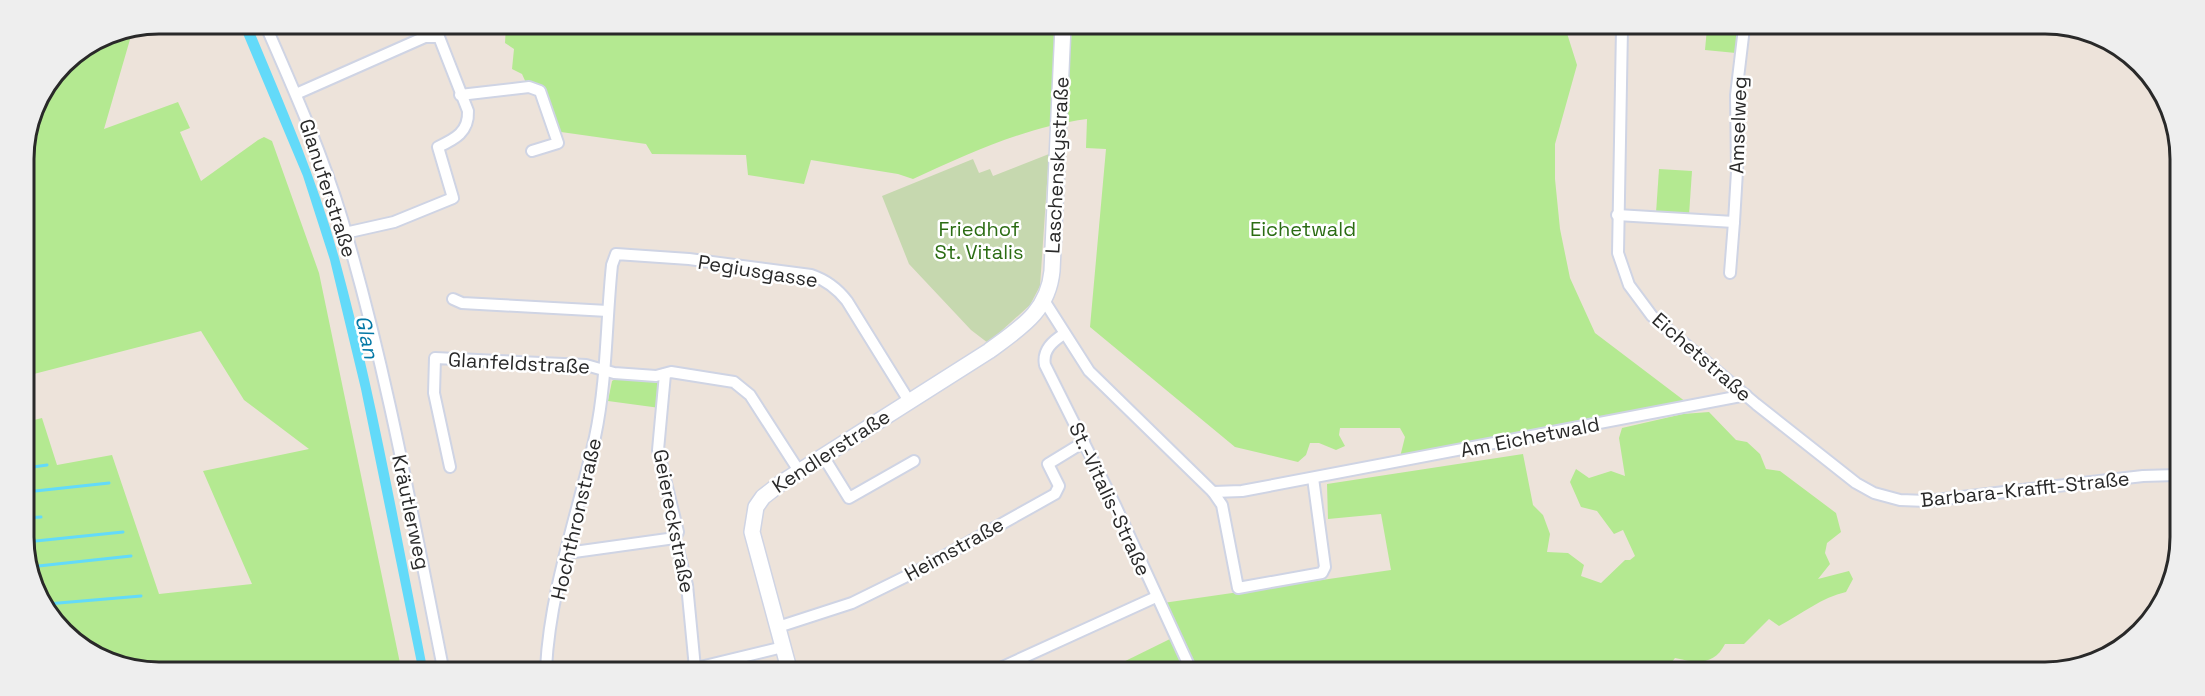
<svg xmlns="http://www.w3.org/2000/svg" width="2205" height="696" font-family="'Space Grotesk',sans-serif">
<style>
.green{fill:#b4e991}
.cemetery{fill:#c6d8af}
.water{fill:#63daf9}
.lines{fill:none;stroke-linecap:round;stroke-linejoin:round}
.stream{stroke:#63daf9;stroke-width:3}
.street-casing{stroke:#cfd4e4;stroke-width:14}
.secondary-casing{stroke:#cfd4e4;stroke-width:18}
.street{stroke:#fff;stroke-width:10}
.secondary{stroke:#fff;stroke-width:15}
.labels{text-anchor:middle;stroke-width:5;stroke-linejoin:round;paint-order:stroke}
.street-label{font-size:20px;fill:#292929;stroke:#fff}
.park-label{font-size:20px;fill:#2b6c13;stroke:#fff}
.water-label{font-size:21px;font-style:italic;fill:#0277a5;stroke:#fff}
.rim{fill:none;stroke:#292929;stroke-width:3}
</style>
<rect width="100%" height="100%" fill="#ede3da"/>
<!-- green -->
<g class="green">
<path d="M 506,25 L 1565,27 L 1577,65 L 1555,144 L 1555,179 L 1560,229 L 1570,278 L 1595,333 L 1686,402 L 1400,457 L 1405,437 L 1400,428 L 1340,428 L 1339,435 L 1345,446 L 1336,450 L 1319,443 L 1310,443 L 1306,455 L 1298,462 L 1235,447 L 1090,327 L 1106,149 L 1086,148 L 1087,119 C 1026,127 970,153 913,179 L 898,174 L 811,160 L 804,184 L 748,175 L 746,155 L 652,154 L 646,144 L 561,132 L 541,86 L 527,85 L 522,74 L 512,69 L 514,49 L 505,43 Z"/>
<path d="M 1707,28 L 1740,28 L 1736,53 L 1705,50 Z"/>
<path d="M 133,29 L 104,129 L 178,102 L 190,128 L 180,132 L 201,181 L 258,140 L 264,137 L 272,141 L 319,273 L 401,668 L 124,667 L 58,626 L 27,562 L 26,422 L 42,418 L 57,465 L 112,455 L 159,594 L 252,584 L 203,471 L 309,449 L 244,400 L 201,331 L 26,376 L 24,151 L 34,108 L 64,64 L 108,34 Z"/>
<path d="M 1659,169 L 1692,171 L 1689,215 L 1656,213 Z"/>
<path d="M 619,377 L 660,383 L 660,408 L 608,401 L 612,381 Z"/>
<path d="M 1709,412 L 1736,440 L 1747,442 L 1760,454 L 1766,469 L 1780,471 L 1836,513 L 1841,532 L 1827,543 L 1825,553 L 1830,564 L 1818,579 L 1849,571 L 1853,579 L 1846,592 C 1822,597 1802,614 1779,626 L 1769,619 L 1744,644 L 1725,644 C 1714,666 1696,663 1675,658 L 1665,671 L 1194,670 L 1163,603 L 1391,570 L 1381,514 L 1328,519 L 1327,484 L 1523,454 L 1533,505 L 1543,515 L 1550,534 L 1547,552 L 1568,553 L 1584,565 L 1581,576 L 1601,583 L 1625,560 L 1630,560 L 1635,556 L 1623,530 L 1614,534 L 1597,511 L 1581,507 L 1570,482 L 1576,469 L 1589,478 L 1611,471 L 1625,476 L 1619,438 L 1622,428 L 1683,414 Z"/>
<path d="M 1172,638 L 1189,670 L 1107,670 Z"/>
</g>
<!-- cemetery -->
<path class="cemetery" d="M 1049,154 L 1040,286 L 1030,305 L 988,343 L 971,330 L 909,264 L 882,196 L 973,159 L 979,173 L 990,169 L 993,176 Z"/>
<!-- water -->
<path class="water" d="M 239,24 L 251,24 C 283,101 317,178 339,258 C 376,393 400,531 427,668 L 418,668 L 361,389 L 330,260 L 303,176 Z"/>
<g class="lines">
<!-- stream -->
<g class="stream">
<path d="M 26,468 L 47,465"/>
<path d="M 26,492 L 109,483"/>
<path d="M 26,518 L 41,517"/>
<path d="M 26,542 L 123,532"/>
<path d="M 29,567 L 131,556"/>
<path d="M 47,604 L 141,596"/>
</g>
<defs>
<g id="street">
<path d="M 265,24 C 293,88 322,153 342,219 C 386,366 413,518 443,668"/>
<path d="M 1622,28 L 1618,253 L 1629,285 L 1652,316 L 1756,404 L 1856,483 L 1874,493 L 1900,500 L 1927,501 L 2143,476 L 2177,475"/>
<path d="M 296,94 L 425,37 L 439,37 L 468,111 C 469,132 455,139 438,147 L 453,198 L 394,222 L 345,233"/>
<path d="M 460,95 L 529,87 L 540,91 L 558,143 L 532,151"/>
<path d="M 1617,215 L 1734,222 L 1737,171 L 1736,95 L 1744,28"/>
<path d="M 1730,273 L 1734,222"/>
<path d="M 453,299 L 462,303 L 608,311"/>
<path d="M 1045,302 L 1089,371 L 1213,492 L 1242,491 L 1746,395"/>
<path d="M 1064,334 C 1053,341 1042,350 1045,365 L 1116,507 L 1191,670"/>
<path d="M 665,374 L 658,450 L 678,532 L 675,538 L 687,585 L 695,668"/>
<path d="M 823,456 L 849,498 L 914,461"/>
<path d="M 450,467 L 434,393 L 435,358 L 586,365 L 614,373 L 656,376 L 671,372 L 734,382 L 750,395 L 799,471"/>
<path d="M 1213,492 L 1222,505 L 1238,588 L 1322,573 L 1325,567 L 1313,478"/>
<path d="M 567,553 L 675,538"/>
<path d="M 778,627 L 852,603 L 919,570 L 1055,494 L 1059,486 L 1048,464 L 1084,442"/>
<path d="M 546,668 C 550,590 578,513 595,437 C 607,381 606,322 612,265 L 616,254 L 689,259 L 811,275 C 826,280 837,288 847,301 L 909,401"/>
<path d="M 692,669 L 783,647"/>
<path d="M 998,669 L 1156,597"/>
</g>
<path id="secondary" d="M 789,669 L 752,532 L 756,507 L 763,497 L 781,483 L 989,351 C 1020,328 1048,312 1052,271 L 1063,26"/>
</defs>
<!-- street casing -->
<use href="#street" class="street-casing"/>
<!-- secondary casing -->
<use href="#secondary" class="secondary-casing"/>
<!-- street -->
<use href="#street" class="street"/>
<!-- secondary -->
<use href="#secondary" class="secondary"/>
</g>
<g class="labels">
<!-- street labels -->
<g class="street-label">
<text transform="translate(1738 125) rotate(-88)" y="7">Amselweg</text>
<text transform="translate(1057 165) rotate(-87)" y="7">Laschenskystraße</text>
<text transform="translate(328 188) rotate(72)" y="7">Glanuferstraße</text>
<text transform="translate(758 271) rotate(9)" y="7">Pegiusgasse</text>
<text transform="translate(1702 357) rotate(41)" y="7">Eichetstraße</text>
<text transform="translate(519 363) rotate(3)" y="7">Glanfeldstraße</text>
<text transform="translate(1530 437) rotate(-11)" y="7">Am Eichetwald</text>
<text transform="translate(831 451) rotate(-33)" y="7">Kendlerstraße</text>
<text transform="translate(2025 489) rotate(-6)" y="7">Barbara-Krafft-Straße</text>
<text transform="translate(1110 499) rotate(65)" y="7">St.-Vitalis-Straße</text>
<text transform="translate(411 512) rotate(78)" y="7">Kräutlerweg</text>
<text transform="translate(576 519) rotate(-77)" y="7">Hochthronstraße</text>
<text transform="translate(674 521) rotate(79)" y="7">Geiereckstraße</text>
<text transform="translate(954 549) rotate(-29)" y="7">Heimstraße</text>
</g>
<!-- park labels -->
<g class="park-label">
<text x="979" y="236">Friedhof<tspan x="979" dy="23">St. Vitalis</tspan></text>
<text x="1303" y="236">Eichetwald</text>
</g>
<!-- water labels -->
<g class="water-label">
<text transform="translate(367 337) rotate(78)" y="7">Glan</text>
</g>
</g>
<!-- crop -->
<path d="M0 0H2205V696H0ZM159 34H2045A125 125 0 0 1 2170 159V537A125 125 0 0 1 2045 662H159A125 125 0 0 1 34 537V159A125 125 0 0 1 159 34Z" fill="#eee" fill-rule="evenodd"/>
<path class="rim" d="M159 34H2045A125 125 0 0 1 2170 159V537A125 125 0 0 1 2045 662H159A125 125 0 0 1 34 537V159A125 125 0 0 1 159 34Z"/>
</svg>
